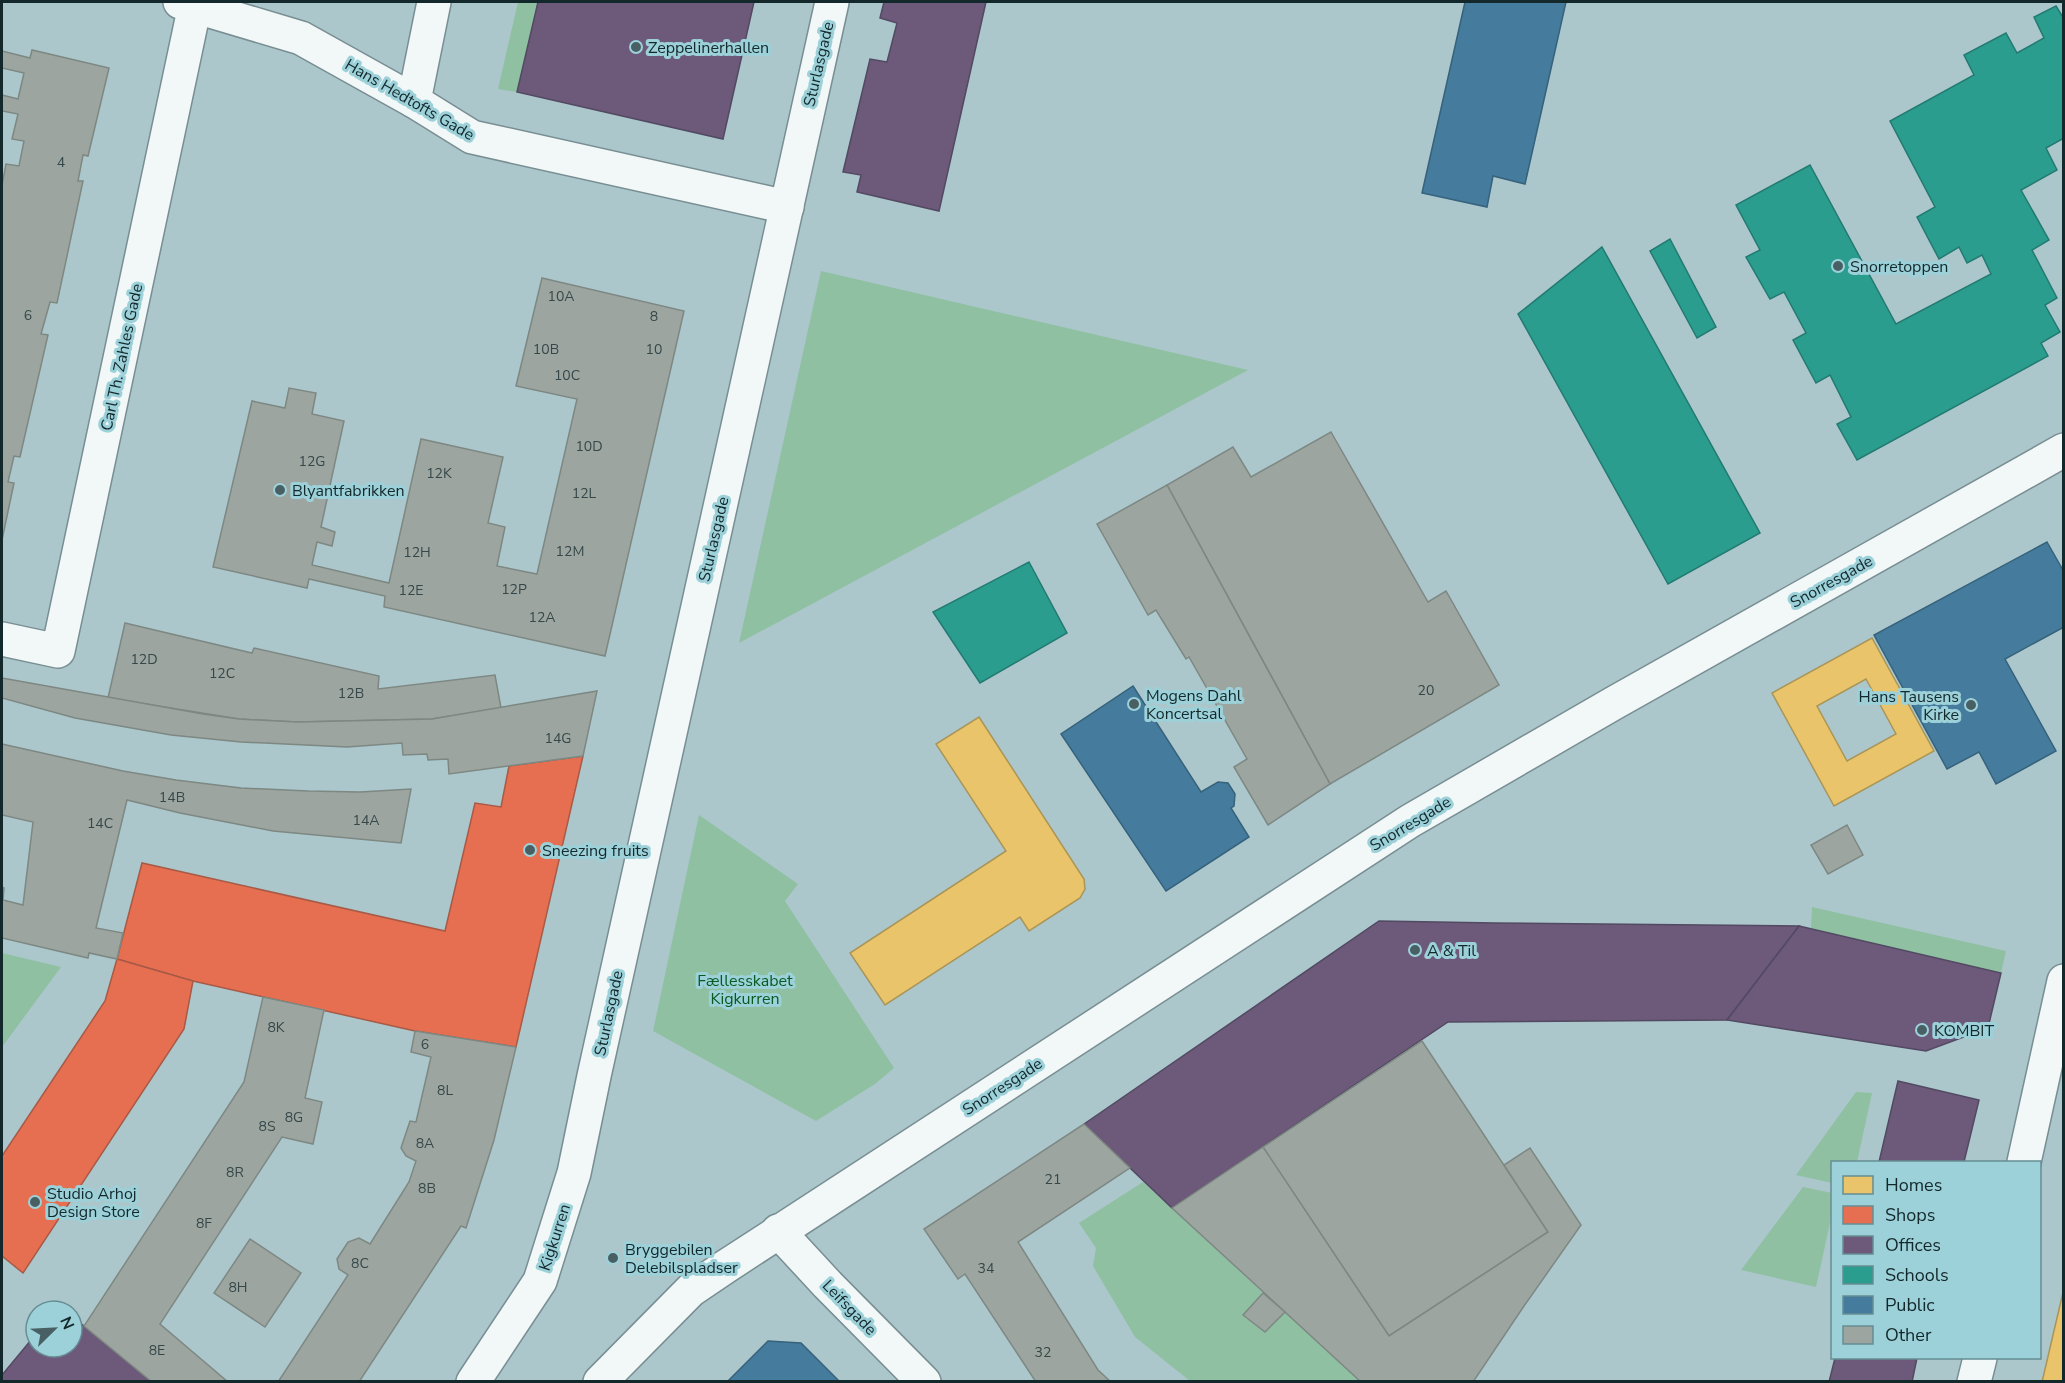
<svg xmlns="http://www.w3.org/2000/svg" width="2065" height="1383" font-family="'Nunito Sans',sans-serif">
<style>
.green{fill:#8fc0a2}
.homes{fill:#e9c46a;stroke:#a99557;stroke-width:1.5;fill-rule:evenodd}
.shops{fill:#e76f51;stroke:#a75a46;stroke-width:1.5}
.offices{fill:#6d597a;stroke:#524a62;stroke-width:1.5}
.schools{fill:#2a9d8f;stroke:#237a71;stroke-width:1.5}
.public{fill:#457b9d;stroke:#36627b;stroke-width:1.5}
.building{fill:#9ca5a0;stroke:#7e8883;stroke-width:1.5}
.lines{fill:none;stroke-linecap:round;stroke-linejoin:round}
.street-casing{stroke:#788e92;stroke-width:36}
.street{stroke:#f2f7f7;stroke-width:33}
.poi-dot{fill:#486063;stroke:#9dd1d9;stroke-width:2}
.labels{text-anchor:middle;stroke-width:6;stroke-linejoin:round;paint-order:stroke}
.number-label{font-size:14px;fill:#354748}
.poi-label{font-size:16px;fill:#13282b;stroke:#9dd1d9;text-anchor:start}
.street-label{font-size:16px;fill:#13282b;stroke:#9dd1d9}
.park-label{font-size:16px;fill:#075b20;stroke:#9dd1d9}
</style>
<rect width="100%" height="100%" fill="#abc7cc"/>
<!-- green -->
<g class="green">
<path d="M 518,2 L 538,2 L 517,92 L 498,89 Z"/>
<path d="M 821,271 L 1248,370 L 739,643 Z"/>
<path d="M 699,815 L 798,884 L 785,901 L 894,1068 L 875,1084 L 816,1121 L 653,1031 Z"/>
<path d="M 1812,907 L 2006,951 L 2001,973 L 1811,928 Z"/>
<path d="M 2,953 L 61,967 L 2,1047 Z"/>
<path d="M 1856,1092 L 1872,1093 L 1857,1162 L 1832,1162 L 1832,1183 L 1796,1175 Z"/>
<path d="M 1143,1182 L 1263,1293 L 1243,1315 L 1265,1332 L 1285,1312 L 1361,1381 L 1190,1381 L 1135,1337 L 1093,1266 L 1096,1248 L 1079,1223 Z"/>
<path d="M 1803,1187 L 1832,1193 L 1832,1214 L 1816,1287 L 1741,1270 Z"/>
</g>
<!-- homes -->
<g class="homes">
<path d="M 1872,638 L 1934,751 L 1834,806 L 1772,693 ZM 1866,679 L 1896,734 L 1847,761 L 1817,706 Z"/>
<path d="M 979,717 L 1084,879 L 1085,889 L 1080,898 L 1029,931 L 1020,917 L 885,1005 L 850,953 L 1006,851 L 936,744 Z"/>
<path d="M 2064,1288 L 2064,1382 L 2042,1382 Z"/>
</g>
<!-- shops -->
<g class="shops">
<path d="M 583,756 L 516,1047 L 415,1031 L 193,981 L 117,959 L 142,863 L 445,931 L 475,803 L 501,807 L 509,766 Z"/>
<path d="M 117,959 L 193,981 L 184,1029 L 23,1273 L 2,1256 L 2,1156 L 105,1001 Z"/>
</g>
<!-- offices -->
<g class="offices">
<path d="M 538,2 L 754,2 L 723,139 L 517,92 Z"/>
<path d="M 884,2 L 986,2 L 939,211 L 857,192 L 861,175 L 843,172 L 870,59 L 887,62 L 897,23 L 880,18 Z"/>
<path d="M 1379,921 L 1495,923 L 1799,926 L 1727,1020 L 1448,1022 L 1172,1208 L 1084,1124 Z"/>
<path d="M 1799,926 L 2001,973 L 1988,1028 L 1926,1051 L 1727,1020 Z"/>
<path d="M 1898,1081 L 1979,1100 L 1964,1162 L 1879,1162 Z"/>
<path d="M 72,1316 L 84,1326 L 152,1382 L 2,1382 L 2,1375 L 36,1334 L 36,1347 L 72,1347 Z"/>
<path d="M 1835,1358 L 1917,1358 L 1912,1382 L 1829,1382 Z"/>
</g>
<!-- schools -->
<g class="schools">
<path d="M 2056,6 L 2064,19 L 2064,138 L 2046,148 L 2057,170 L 2021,190 L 2049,240 L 2032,250 L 2057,298 L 2045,305 L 2060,332 L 2041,343 L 2048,356 L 1857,460 L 1837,424 L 1851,417 L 1830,375 L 1816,383 L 1793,340 L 1806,333 L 1784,292 L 1770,299 L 1746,257 L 1760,250 L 1736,205 L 1810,165 L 1896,324 L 1991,274 L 1982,255 L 1967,263 L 1959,247 L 1939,259 L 1917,217 L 1935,207 L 1890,121 L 1974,75 L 1964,55 L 2006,33 L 2017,53 L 2044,38 L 2034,17 Z"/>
<path d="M 1670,239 L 1716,327 L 1697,338 L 1650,251 Z"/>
<path d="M 1602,247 L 1760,533 L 1668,584 L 1518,314 Z"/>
<path d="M 1029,562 L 1067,633 L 980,683 L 933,612 Z"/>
</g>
<!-- public -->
<g class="public">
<path d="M 1465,2 L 1566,2 L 1525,184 L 1493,176 L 1487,207 L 1422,193 Z"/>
<path d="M 2047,542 L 2064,572 L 2064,627 L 2005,659 L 2056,751 L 1996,784 L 1979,752 L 1947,769 L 1874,635 Z"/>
<path d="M 1133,686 L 1201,792 L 1218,782 L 1228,783 L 1235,794 L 1234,806 L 1231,808 L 1249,837 L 1166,891 L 1061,734 Z"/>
<path d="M 768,1341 L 801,1343 L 840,1382 L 727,1382 Z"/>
</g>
<!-- building -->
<g class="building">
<path d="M 2,44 L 2,51 L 30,58 L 32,50 L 109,68 L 88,156 L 83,155 L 78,181 L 83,181 L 57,303 L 50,302 L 41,334 L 48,335 L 20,457 L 14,456 L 8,482 L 14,483 L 2,540 L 2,185 L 6,164 L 19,166 L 24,141 L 12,139 L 18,114 L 2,111 L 2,95 L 18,99 L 24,73 L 2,68 Z"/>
<path d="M 542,278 L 684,311 L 605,656 L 384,607 L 385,596 L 309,579 L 307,588 L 213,567 L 252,401 L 285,408 L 289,388 L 316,393 L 312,414 L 344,421 L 321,527 L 335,532 L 332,546 L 317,542 L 312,565 L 389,583 L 421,439 L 503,457 L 488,523 L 505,527 L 497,566 L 537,574 L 577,399 L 516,386 Z"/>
<path d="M 1331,432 L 1428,602 L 1446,591 L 1499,685 L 1330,784 L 1167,485 L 1233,447 L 1251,477 Z"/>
<path d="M 1167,485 L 1330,784 L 1268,825 L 1234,767 L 1247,759 L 1189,657 L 1186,659 L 1156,610 L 1148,615 L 1097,524 Z"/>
<path d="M 125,623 L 252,653 L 254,648 L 379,676 L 378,689 L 495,675 L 501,708 L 432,719 L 297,722 L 239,719 L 108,698 Z"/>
<path d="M 2,678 L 203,714 L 239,719 L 297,722 L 432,719 L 597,691 L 583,756 L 449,774 L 448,759 L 428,760 L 427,754 L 403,755 L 402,743 L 347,747 L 241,742 L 171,735 L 75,718 L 2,698 Z"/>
<path d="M 2,744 L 123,771 L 176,780 L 241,788 L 308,791 L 360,792 L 411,789 L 401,843 L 273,831 L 180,813 L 127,800 L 96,928 L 123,933 L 117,959 L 89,953 L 88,958 L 2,938 L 2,887 L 4,888 L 3,900 L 23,905 L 33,822 L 2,815 Z"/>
<path d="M 1847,825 L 1863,855 L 1828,874 L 1811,845 Z"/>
<path d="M 263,997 L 324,1010 L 305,1098 L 322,1102 L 313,1144 L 282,1137 L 160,1324 L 228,1382 L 152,1382 L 84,1326 L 244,1082 Z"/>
<path d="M 415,1031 L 516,1047 L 494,1140 L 466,1228 L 461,1226 L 359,1382 L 278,1382 L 348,1275 L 339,1269 L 337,1259 L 348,1242 L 359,1238 L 370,1244 L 409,1182 L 416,1161 L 406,1156 L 401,1148 L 410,1121 L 416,1122 L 431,1057 L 411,1052 Z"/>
<path d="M 1422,1041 L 1548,1232 L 1389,1336 L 1263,1147 Z"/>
<path d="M 1084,1124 L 1130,1168 L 1018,1242 L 1098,1370 L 1111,1382 L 1036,1382 L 965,1274 L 958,1279 L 924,1229 Z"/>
<path d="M 1263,1147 L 1389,1336 L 1548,1232 L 1504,1165 L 1530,1148 L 1581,1225 L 1524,1306 L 1473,1382 L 1361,1382 L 1172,1208 Z"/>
<path d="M 250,1239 L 301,1273 L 265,1327 L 214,1293 Z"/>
<path d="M 1263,1293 L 1285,1312 L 1265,1332 L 1243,1315 Z"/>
</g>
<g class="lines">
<defs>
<g id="street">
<path d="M 180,2 L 301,38 L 414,101 L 472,137 L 787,207"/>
<path d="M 414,101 L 434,2"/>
<path d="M 2,639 L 58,651 L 195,5"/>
<path d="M 2024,1162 L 2064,981"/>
<path d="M 778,1231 L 828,1285 L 924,1382"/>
<path d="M 473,1382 L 540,1281 L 574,1173 L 594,1076 L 832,2"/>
<path d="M 600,1382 L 691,1290 L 725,1267 L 1410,821 L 1614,703 L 2064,450"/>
<path d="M 1974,1382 L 1980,1358"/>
</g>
</defs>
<!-- street casing -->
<use href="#street" class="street-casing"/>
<!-- street -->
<use href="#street" class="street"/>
</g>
<!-- markers -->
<g class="poi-dot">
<circle cx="636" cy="47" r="6"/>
<circle cx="1838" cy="266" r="6"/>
<circle cx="280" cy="490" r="6"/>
<circle cx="1134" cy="704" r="6"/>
<circle cx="1971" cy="705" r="6"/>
<circle cx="530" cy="850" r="6"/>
<circle cx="1415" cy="950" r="6"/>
<circle cx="1922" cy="1030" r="6"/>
<circle cx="35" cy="1202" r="6"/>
<circle cx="613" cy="1258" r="6"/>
</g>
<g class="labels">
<!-- number labels -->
<g class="number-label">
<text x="61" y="167">4</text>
<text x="561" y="301">10A</text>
<text x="28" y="320">6</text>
<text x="654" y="321">8</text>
<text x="546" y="354">10B</text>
<text x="654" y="354">10</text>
<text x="567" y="380">10C</text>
<text x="589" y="451">10D</text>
<text x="312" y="466">12G</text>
<text x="439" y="478">12K</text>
<text x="584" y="498">12L</text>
<text x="570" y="556">12M</text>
<text x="417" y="557">12H</text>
<text x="514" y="594">12P</text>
<text x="411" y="595">12E</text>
<text x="542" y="622">12A</text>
<text x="144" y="664">12D</text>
<text x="222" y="678">12C</text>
<text x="1426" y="695">20</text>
<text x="351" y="698">12B</text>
<text x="558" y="743">14G</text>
<text x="172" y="802">14B</text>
<text x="366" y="825">14A</text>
<text x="100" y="828">14C</text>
<text x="276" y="1032">8K</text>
<text x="425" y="1049">6</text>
<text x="445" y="1095">8L</text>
<text x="294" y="1122">8G</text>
<text x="267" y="1131">8S</text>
<text x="425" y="1148">8A</text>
<text x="235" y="1177">8R</text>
<text x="1053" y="1184">21</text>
<text x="427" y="1193">8B</text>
<text x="204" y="1228">8F</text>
<text x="360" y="1268">8C</text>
<text x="986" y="1273">34</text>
<text x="238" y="1292">8H</text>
<text x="157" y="1355">8E</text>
<text x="1043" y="1357">32</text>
</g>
<!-- poi labels -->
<g class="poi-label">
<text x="648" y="53">Zeppelinerhallen</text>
<text x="1850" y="272">Snorretoppen</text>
<text x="292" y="496">Blyantfabrikken</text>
<text x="1146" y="701">Mogens Dahl<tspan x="1146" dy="18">Koncertsal</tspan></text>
<text x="1959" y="702" text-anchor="end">Hans Tausens<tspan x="1959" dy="18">Kirke</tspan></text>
<text x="542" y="856">Sneezing fruits</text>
<text x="1427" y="956">A &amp; Til</text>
<text x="1934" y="1036">KOMBIT</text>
<text x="47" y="1199">Studio Arhoj<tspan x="47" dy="18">Design Store</tspan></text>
<text x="625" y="1255">Bryggebilen<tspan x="625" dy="18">Delebilspladser</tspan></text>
</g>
<!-- street labels -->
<g class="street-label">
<text transform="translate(818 64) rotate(-77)" y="6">Sturlasgade</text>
<text transform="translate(410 99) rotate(30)" y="6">Hans Hedtofts Gade</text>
<text transform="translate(121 357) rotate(-78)" y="6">Carl Th. Zahles Gade</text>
<text transform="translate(713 539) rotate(-77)" y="6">Sturlasgade</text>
<text transform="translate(1831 581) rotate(-29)" y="6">Snorresgade</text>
<text transform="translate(1410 823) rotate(-31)" y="6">Snorresgade</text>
<text transform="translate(608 1013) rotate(-78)" y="6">Sturlasgade</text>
<text transform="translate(1002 1086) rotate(-33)" y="6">Snorresgade</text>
<text transform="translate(554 1237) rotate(-72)" y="6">Kigkurren</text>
<text transform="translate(850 1307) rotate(46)" y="6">Leifsgade</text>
</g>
<!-- park labels -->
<g class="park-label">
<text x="745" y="986">Fællesskabet<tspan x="745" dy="18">Kigkurren</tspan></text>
</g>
</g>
<!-- border -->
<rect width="2065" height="1383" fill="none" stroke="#13282b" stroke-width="6"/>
<!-- legend -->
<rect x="1831" y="1161" width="210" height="198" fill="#9dd1d9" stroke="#668d93" stroke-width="1.5"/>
<rect x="1843" y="1176" width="30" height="18" fill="#e9c46a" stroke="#668d93" stroke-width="1.5"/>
<text x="1885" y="1191" font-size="18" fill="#13282b">Homes</text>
<rect x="1843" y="1206" width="30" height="18" fill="#e76f51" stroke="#668d93" stroke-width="1.5"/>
<text x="1885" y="1221" font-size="18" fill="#13282b">Shops</text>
<rect x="1843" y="1236" width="30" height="18" fill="#6d597a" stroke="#668d93" stroke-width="1.5"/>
<text x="1885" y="1251" font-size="18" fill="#13282b">Offices</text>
<rect x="1843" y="1266" width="30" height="18" fill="#2a9d8f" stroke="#668d93" stroke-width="1.5"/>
<text x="1885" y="1281" font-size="18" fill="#13282b">Schools</text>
<rect x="1843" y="1296" width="30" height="18" fill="#457b9d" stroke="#668d93" stroke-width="1.5"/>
<text x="1885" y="1311" font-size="18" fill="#13282b">Public</text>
<rect x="1843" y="1326" width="30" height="18" fill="#9ca5a0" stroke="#668d93" stroke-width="1.5"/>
<text x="1885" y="1341" font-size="18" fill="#13282b">Other</text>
<!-- north arrow -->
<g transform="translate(54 1329) rotate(66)"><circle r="28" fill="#9dd1d9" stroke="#668d93" stroke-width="1.5"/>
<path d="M0-4.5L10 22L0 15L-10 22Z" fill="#486063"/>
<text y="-9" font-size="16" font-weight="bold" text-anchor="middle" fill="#13282b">N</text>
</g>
</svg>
